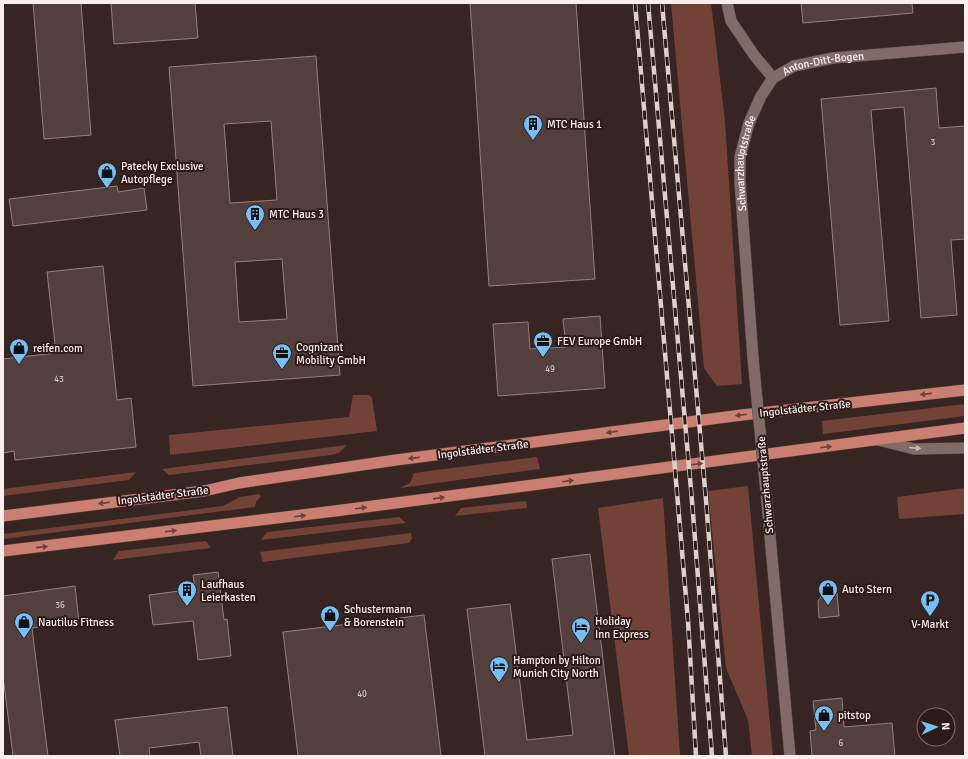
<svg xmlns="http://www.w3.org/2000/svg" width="968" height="759" font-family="Signika,sans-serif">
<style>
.green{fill:#724239}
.building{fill:#53403c;stroke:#96807b;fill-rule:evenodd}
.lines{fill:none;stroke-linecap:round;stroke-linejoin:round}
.minor-casing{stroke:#534441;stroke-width:12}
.primary-casing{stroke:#534441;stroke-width:12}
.minor{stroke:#816b67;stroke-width:11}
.primary{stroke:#ca7f72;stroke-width:11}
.rail-casing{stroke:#ddd1cd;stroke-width:4.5}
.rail{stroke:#2d1b18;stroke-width:3;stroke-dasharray:9;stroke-linecap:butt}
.minor-bridge-casing{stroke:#534441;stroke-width:12;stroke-linecap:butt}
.minor-bridge{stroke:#816b67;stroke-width:11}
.oneway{fill:#6c433c}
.oneway2{fill:#cabab6}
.labels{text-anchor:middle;stroke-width:4;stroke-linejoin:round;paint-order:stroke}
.number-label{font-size:9px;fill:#d0c2bf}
.street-label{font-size:11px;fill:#faeeeb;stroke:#2d1b18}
.poi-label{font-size:11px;fill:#faeeeb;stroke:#2d1b18;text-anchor:start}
</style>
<rect width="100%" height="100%" fill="#372521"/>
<!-- green -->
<g class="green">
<path d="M 671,3 L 711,3 L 725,121 L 742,384 L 717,386 L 704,368 Z"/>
<path d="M 353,395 L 369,395 L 372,398 L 377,431 L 170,455 L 169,435 L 349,417 Z"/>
<path d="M 965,404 L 965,416 L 823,434 L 822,421 Z"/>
<path d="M 347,445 L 339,453 L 331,455 L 169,475 L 162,469 Z"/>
<path d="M 537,457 L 540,469 L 400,488 L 410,483 L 414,473 Z"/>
<path d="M 136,472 L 129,480 L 3,496 L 3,489 Z"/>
<path d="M 748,486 L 772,746 L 773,756 L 752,756 L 748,720 L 726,668 L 708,491 Z"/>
<path d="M 965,488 L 965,514 L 899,519 L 897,497 Z"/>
<path d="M 259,494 L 261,496 L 256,502 L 255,507 L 3,539 L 3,534 L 223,506 L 240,497 Z"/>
<path d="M 663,498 L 680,756 L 629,756 L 598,508 Z"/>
<path d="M 526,501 L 527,508 L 455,516 L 461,508 Z"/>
<path d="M 399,517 L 406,523 L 261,540 L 267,532 Z"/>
<path d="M 411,533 L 412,538 L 409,543 L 263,562 L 260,552 Z"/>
<path d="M 206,541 L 211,548 L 113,560 L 119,551 Z"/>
</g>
<!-- building -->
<g class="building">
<path d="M 33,3 L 81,3 L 91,135 L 44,139 Z"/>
<path d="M 111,3 L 195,3 L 198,38 L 114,44 Z"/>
<path d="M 470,3 L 576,3 L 595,279 L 489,286 Z"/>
<path d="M 801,3 L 912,3 L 913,13 L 803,23 Z"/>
<path d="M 316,56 L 340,375 L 193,386 L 169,67 ZM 271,121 L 277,200 L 230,203 L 224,124 ZM 282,259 L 287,319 L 239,322 L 235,262 Z"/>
<path d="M 936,88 L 939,128 L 965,126 L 965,239 L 951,240 L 957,315 L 921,318 L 904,107 L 871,110 L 889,321 L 840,325 L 821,99 Z"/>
<path d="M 117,186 L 118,192 L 144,188 L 147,210 L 13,226 L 9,199 Z"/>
<path d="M 103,266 L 117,400 L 131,398 L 136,447 L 15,460 L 14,451 L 3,453 L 3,359 L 56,353 L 47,272 Z"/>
<path d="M 600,316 L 605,388 L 498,396 L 493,324 L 528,322 L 530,349 L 566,347 L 563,319 Z"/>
<path d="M 590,554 L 615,756 L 485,756 L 467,609 L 510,604 L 527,740 L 573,735 L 552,559 Z"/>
<path d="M 218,572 L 224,620 L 227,619 L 231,656 L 198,660 L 193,621 L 153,625 L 149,595 L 195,589 L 193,575 Z"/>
<path d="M 75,586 L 79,622 L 32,628 L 48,756 L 13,756 L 3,676 L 3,596 Z"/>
<path d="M 837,593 L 839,616 L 819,618 L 818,601 L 823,594 Z"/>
<path d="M 424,615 L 441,756 L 298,756 L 283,632 Z"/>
<path d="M 842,698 L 844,727 L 892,723 L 895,756 L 812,756 L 810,731 L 816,730 L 813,701 Z"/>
<path d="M 227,707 L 233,756 L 201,756 L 199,742 L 149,748 L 150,756 L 120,756 L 115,720 Z"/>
</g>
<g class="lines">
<defs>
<g id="minor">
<path d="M 727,3 L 731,21 L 754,55 L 773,78"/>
<path id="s1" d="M 753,358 L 740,182 L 740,157 L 749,123 L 761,96 L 773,78 L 794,66 L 833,58 L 965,47"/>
<path d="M 878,440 L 914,449 L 965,448"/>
<path d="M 767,503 L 790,756"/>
</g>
<g id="primary">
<path d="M 3,516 L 204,491 L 239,483 L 396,460 L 742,415 L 965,390"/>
<path d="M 3,551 L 335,511 L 965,428"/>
</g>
</defs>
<!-- minor casing -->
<use href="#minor" class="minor-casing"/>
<!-- primary casing -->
<use href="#primary" class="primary-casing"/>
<!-- minor -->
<use href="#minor" class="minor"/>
<!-- primary -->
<use href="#primary" class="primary"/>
<defs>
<g id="rail">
<path d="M 635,3 L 688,621 L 696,756"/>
<path d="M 648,3 L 692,501 L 712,756"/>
<path d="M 662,3 L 706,500 L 726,756"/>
</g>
</defs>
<!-- rail casing -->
<use href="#rail" class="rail-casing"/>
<!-- rail -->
<use href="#rail" class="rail"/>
<defs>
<path id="minor-bridge" d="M 753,358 L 767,503"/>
</defs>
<!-- minor-bridge casing -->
<use href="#minor-bridge" class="minor-bridge-casing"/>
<!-- minor-bridge -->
<use href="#minor-bridge" class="minor-bridge"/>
</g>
<!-- one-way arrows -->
<defs><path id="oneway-solid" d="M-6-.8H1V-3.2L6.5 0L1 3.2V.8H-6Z"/></defs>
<g class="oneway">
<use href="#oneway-solid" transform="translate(926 394) rotate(174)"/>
<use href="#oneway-solid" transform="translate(741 415) rotate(173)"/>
<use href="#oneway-solid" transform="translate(612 432) rotate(172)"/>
<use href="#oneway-solid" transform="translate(826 447) rotate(-7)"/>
<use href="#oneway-solid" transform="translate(414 458) rotate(173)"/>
<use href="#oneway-solid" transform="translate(697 464) rotate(-7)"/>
<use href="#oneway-solid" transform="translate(568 481) rotate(-7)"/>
<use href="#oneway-solid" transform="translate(439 498) rotate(-8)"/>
<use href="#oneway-solid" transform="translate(104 503) rotate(173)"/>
<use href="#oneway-solid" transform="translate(361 508) rotate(-7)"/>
<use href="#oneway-solid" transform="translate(300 516) rotate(-7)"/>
<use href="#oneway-solid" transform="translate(171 531) rotate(-7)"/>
<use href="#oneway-solid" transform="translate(42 547) rotate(-6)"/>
</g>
<use class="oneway2" href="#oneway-solid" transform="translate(915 448) rotate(5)"/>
<!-- icons -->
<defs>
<symbol id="building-pin" viewBox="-11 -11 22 30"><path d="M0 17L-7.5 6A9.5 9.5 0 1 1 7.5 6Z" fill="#74c0f6" stroke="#2d1b18"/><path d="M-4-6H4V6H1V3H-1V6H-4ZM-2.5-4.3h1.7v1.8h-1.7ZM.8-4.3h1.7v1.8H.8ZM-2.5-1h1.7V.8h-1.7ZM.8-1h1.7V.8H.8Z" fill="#111"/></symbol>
<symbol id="shop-pin" viewBox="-11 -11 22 30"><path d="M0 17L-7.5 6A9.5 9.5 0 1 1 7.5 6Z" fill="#74c0f6" stroke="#2d1b18"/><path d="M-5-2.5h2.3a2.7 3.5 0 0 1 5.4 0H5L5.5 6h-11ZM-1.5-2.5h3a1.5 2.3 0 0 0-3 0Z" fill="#111"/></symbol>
<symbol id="office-pin" viewBox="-11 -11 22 30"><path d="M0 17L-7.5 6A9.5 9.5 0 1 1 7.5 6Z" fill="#74c0f6" stroke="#2d1b18"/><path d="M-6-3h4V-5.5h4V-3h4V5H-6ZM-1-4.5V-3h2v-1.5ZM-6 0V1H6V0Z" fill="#111"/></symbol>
<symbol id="parking-pin" viewBox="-11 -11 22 30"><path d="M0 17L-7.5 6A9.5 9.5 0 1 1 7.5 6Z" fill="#74c0f6" stroke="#2d1b18"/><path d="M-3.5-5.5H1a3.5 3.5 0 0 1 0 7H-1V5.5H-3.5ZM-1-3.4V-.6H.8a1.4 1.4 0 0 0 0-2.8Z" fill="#111"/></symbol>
<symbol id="hotel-pin" viewBox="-11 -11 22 30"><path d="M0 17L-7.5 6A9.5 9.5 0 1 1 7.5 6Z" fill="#74c0f6" stroke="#2d1b18"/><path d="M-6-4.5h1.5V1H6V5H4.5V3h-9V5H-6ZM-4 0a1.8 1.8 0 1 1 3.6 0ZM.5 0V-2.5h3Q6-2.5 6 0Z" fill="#111"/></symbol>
</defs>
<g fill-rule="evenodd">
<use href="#building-pin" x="522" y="113" width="22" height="30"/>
<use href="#shop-pin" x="96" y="161" width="22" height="30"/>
<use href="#building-pin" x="244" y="203" width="22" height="30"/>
<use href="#office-pin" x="532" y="330" width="22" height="30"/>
<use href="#shop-pin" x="8" y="337" width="22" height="30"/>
<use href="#office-pin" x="271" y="342" width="22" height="30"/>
<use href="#shop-pin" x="817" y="578" width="22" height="30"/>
<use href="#building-pin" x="176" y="579" width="22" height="30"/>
<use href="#parking-pin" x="919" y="589" width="22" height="30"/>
<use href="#shop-pin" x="319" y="604" width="22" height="30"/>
<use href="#shop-pin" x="13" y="611" width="22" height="30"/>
<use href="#hotel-pin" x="570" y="616" width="22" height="30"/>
<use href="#hotel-pin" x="488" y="655" width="22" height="30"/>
<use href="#shop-pin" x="813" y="704" width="22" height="30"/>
</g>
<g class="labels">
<!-- number labels -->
<g class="number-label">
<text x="933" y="145">3</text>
<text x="550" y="372">49</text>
<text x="59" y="382">43</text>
<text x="60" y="608">36</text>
<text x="362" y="697">40</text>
<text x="841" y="746">6</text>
</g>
<!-- street labels -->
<g class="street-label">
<text dy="4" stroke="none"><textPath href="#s1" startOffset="341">Anton-Ditt-Bogen</textPath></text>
<text dy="4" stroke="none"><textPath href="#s1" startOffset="196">Schwarzhauptstraße</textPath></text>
<text transform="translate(805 408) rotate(-6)" y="4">Ingolstädter Straße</text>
<text transform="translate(483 449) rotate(-7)" y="4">Ingolstädter Straße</text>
<text transform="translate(765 485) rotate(-95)" y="4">Schwarzhauptstraße</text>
<text transform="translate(163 495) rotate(-7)" y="4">Ingolstädter Straße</text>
</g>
<!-- poi labels -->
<g class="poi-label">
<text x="547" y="128">MTC Haus 1</text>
<text x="121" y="170">Patecky Exclusive<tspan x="121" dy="13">Autopflege</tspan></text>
<text x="269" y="218">MTC Haus 3</text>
<text x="557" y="345">FEV Europe GmbH</text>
<text x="296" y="351">Cognizant<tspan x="296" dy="13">Mobility GmbH</tspan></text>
<text x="33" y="352">reifen.com</text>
<text x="201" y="588">Laufhaus<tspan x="201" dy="13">Leierkasten</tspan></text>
<text x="842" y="593">Auto Stern</text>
<text x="344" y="613">Schustermann<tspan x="344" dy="13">&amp; Borenstein</tspan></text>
<text x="595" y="625">Holiday<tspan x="595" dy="13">Inn Express</tspan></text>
<text x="38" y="626">Nautilus Fitness</text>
<text x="930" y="628" text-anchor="middle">V-Markt</text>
<text x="513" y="664">Hampton by Hilton<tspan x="513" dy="13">Munich City North</tspan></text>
<text x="838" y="719">pitstop</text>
</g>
</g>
<!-- border -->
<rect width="968" height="759" fill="none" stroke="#faeeeb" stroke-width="8"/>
<!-- north arrow -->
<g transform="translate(936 727) rotate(86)"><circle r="19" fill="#2d1b18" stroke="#7f6f6c"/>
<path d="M0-3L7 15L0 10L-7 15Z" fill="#74c0f6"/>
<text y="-6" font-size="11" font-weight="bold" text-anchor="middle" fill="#faeeeb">N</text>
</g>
</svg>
